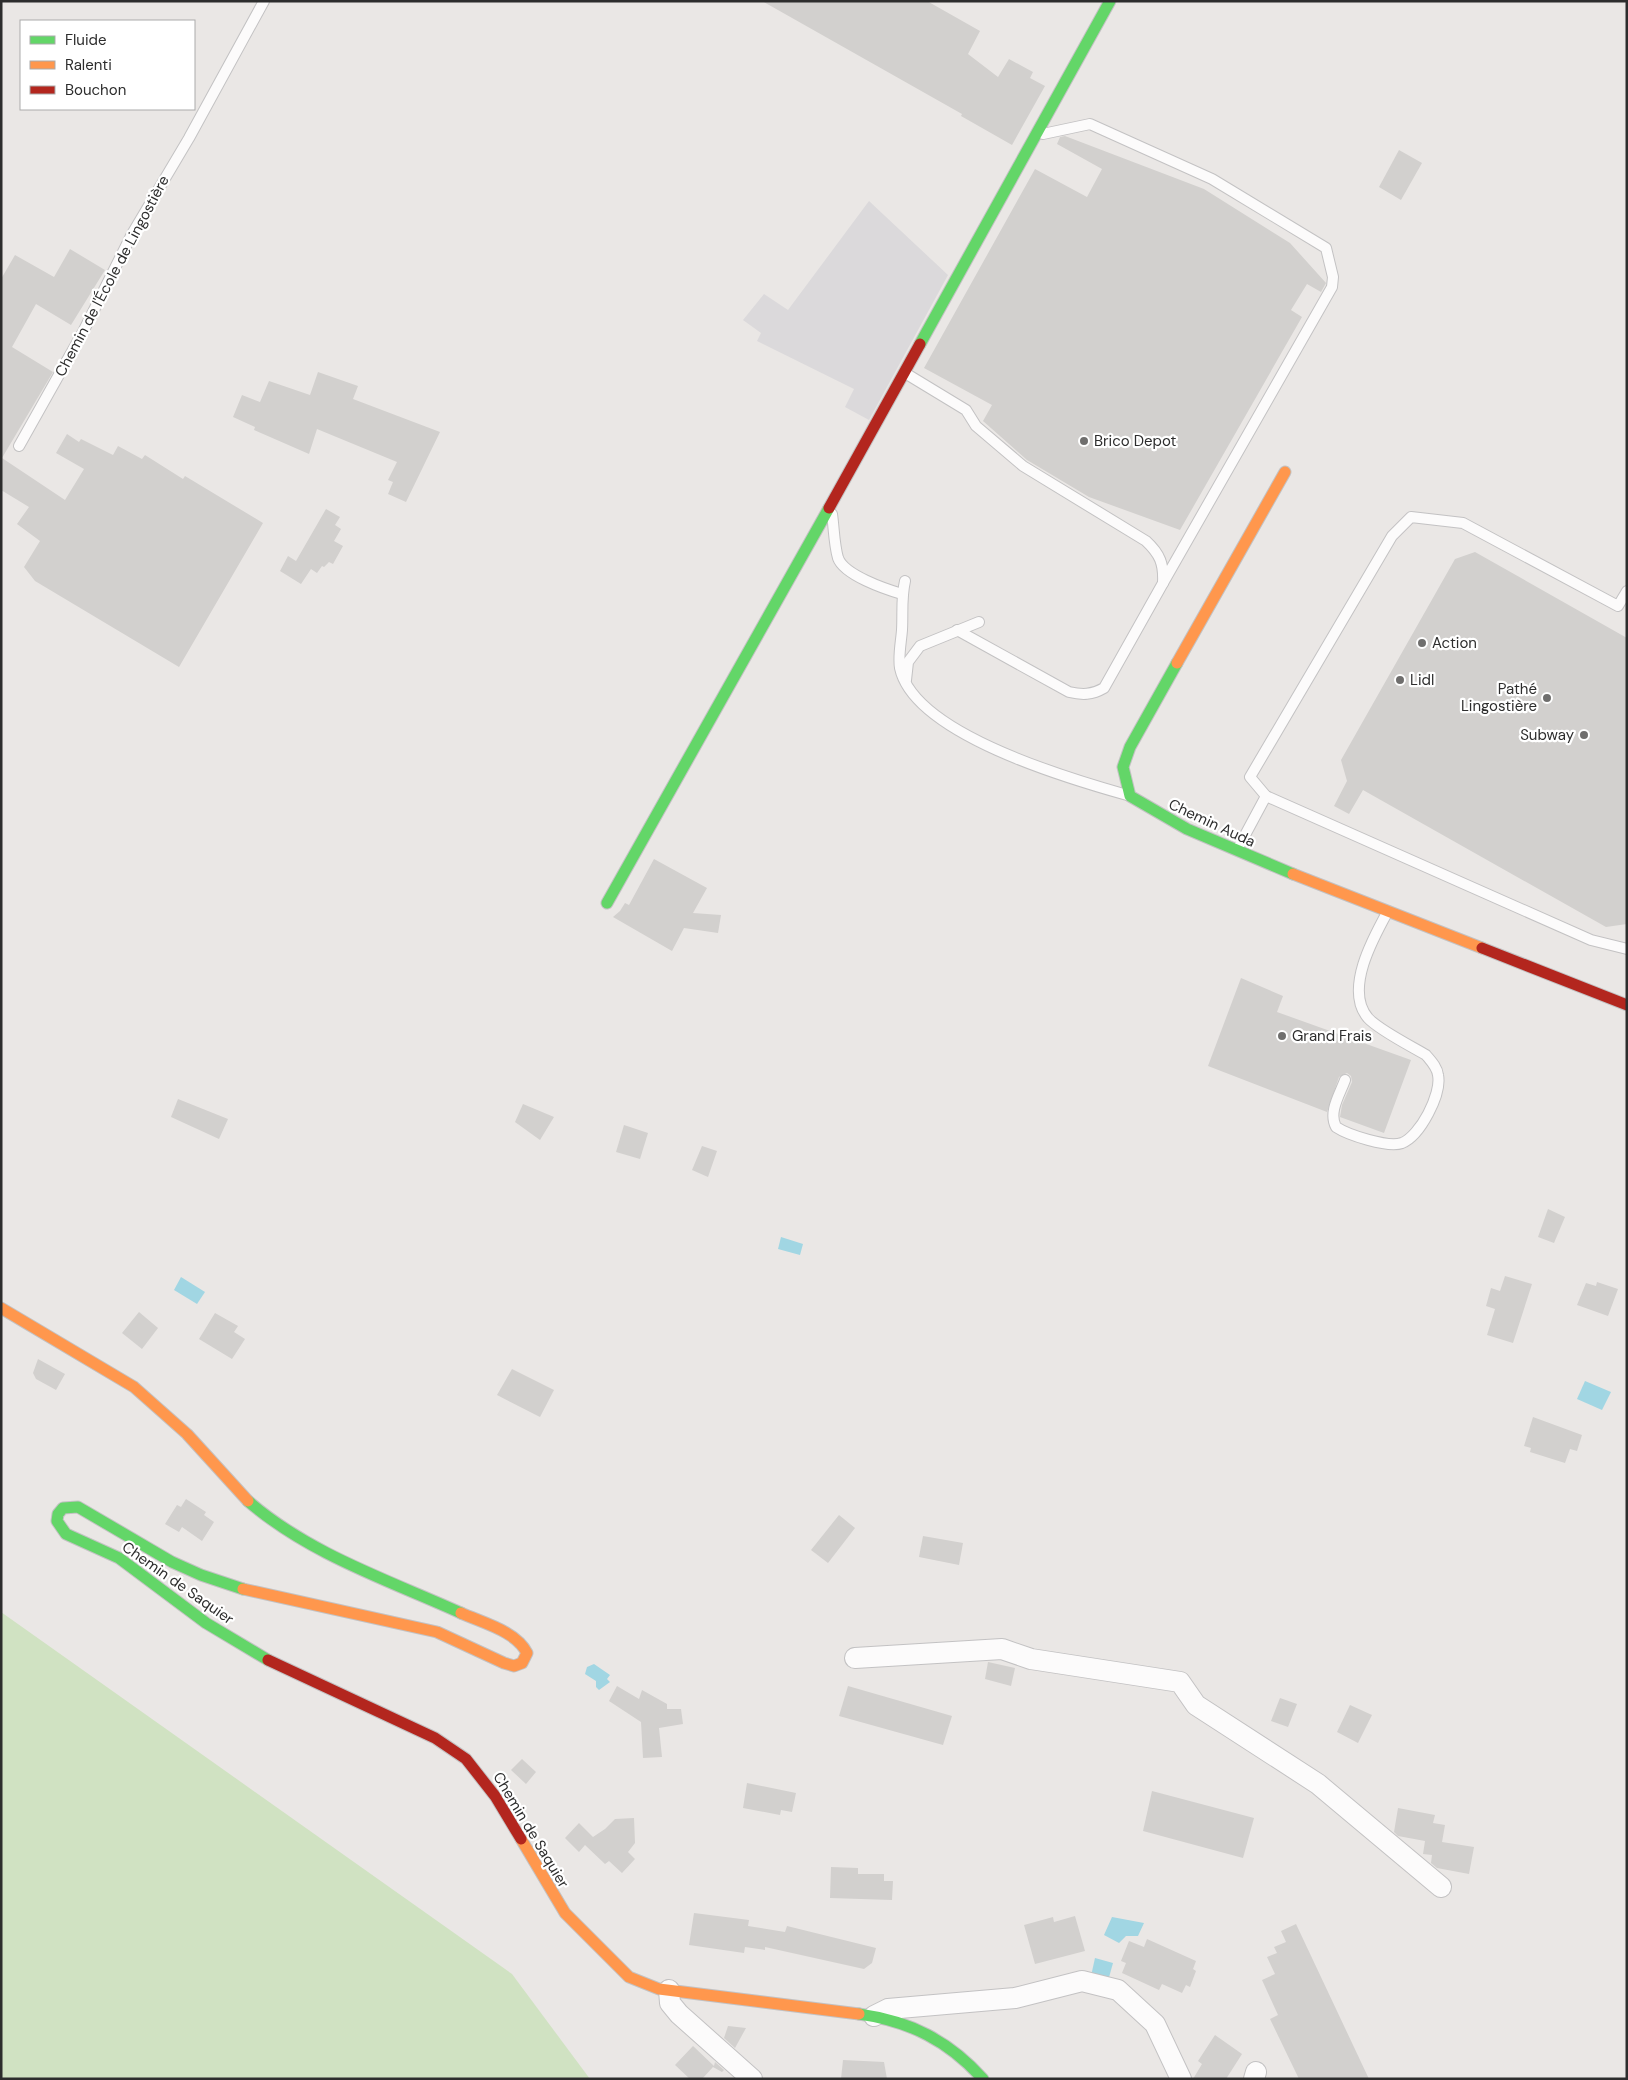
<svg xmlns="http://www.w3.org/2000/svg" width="1628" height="2080" font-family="'DM Sans',sans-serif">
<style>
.industrial{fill:#dbd9db}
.green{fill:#d0e2c2}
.water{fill:#a1d6e3}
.building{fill:#d2d0ce}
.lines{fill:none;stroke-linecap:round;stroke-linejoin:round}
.lane-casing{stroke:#c3c2c3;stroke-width:12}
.street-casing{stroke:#c3c2c3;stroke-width:22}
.fast-casing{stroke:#c3c2c3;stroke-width:13}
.slow-casing{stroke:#c3c2c3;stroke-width:13}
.jam-casing{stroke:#c3c2c3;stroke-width:13}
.lane{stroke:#fcfbfb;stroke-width:10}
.street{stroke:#fcfbfb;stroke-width:20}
.fast{stroke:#63d668;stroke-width:11}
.slow{stroke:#ff974d;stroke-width:11}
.jam{stroke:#b3261e;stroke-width:11}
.poi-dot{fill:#6f6e6d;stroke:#fff;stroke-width:2}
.labels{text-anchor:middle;stroke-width:4.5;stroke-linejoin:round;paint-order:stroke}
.street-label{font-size:15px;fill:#2d2d2d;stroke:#fff}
.poi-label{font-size:15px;fill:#2d2d2d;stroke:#fff;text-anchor:start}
</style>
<rect width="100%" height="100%" fill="#eae7e5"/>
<!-- industrial -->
<path class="industrial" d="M 869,201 L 948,275 L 869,420 L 845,407 L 854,389 L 757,341 L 761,333 L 743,320 L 764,294 L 788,310 Z"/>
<!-- green -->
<path class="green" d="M 1,1612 L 512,1974 L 590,2079 L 1,2079 Z"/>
<!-- water -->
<g class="water">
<path d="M 781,1237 L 803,1244 L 800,1255 L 778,1249 Z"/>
<path d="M 181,1277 L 205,1292 L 197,1304 L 174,1290 Z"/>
<path d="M 1585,1381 L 1611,1392 L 1602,1410 L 1577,1399 Z"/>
<path d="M 594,1664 L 610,1675 L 607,1679 L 610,1682 L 599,1690 L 596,1687 L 596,1681 L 585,1674 L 587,1667 Z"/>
<path d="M 1112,1917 L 1144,1923 L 1138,1936 L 1126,1936 L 1119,1943 L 1104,1935 Z"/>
<path d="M 1095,1958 L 1113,1963 L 1108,1981 L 1091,1976 Z"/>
</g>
<!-- building -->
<g class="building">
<path d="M 762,1 L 927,1 L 980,31 L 968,54 L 998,77 L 1009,59 L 1033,72 L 1030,78 L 1045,86 L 1012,145 L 961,116 L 962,114 Z"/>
<path d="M 1065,136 L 1204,189 L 1290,243 L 1326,283 L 1321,292 L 1307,284 L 1291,310 L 1302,317 L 1180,530 L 1089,497 L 1027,460 L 983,421 L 992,405 L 924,368 L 1035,169 L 1087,197 L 1102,169 L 1057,144 L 1060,137 Z"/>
<path d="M 1399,150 L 1422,163 L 1401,200 L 1379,187 Z"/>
<path d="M 70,249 L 105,270 L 71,325 L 36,304 L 12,347 L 53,372 L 2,458 L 65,500 L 84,469 L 56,453 L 67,434 L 79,442 L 81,439 L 113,455 L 118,446 L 142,459 L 145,455 L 183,479 L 185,476 L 263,523 L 179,667 L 35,581 L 24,567 L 40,541 L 17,524 L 29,507 L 1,490 L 1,279 L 15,255 L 54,277 Z"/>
<path d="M 318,372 L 358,386 L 353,399 L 440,432 L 406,502 L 388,494 L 393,482 L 388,480 L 397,462 L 317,429 L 309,454 L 254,430 L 255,427 L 233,417 L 242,395 L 260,402 L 269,381 L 310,395 Z"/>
<path d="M 326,509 L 340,517 L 335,525 L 341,529 L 334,541 L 343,546 L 333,564 L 329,562 L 324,567 L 322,566 L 317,573 L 311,569 L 301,584 L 280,571 L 288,556 L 296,561 Z"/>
<path d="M 1475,552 L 1627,638 L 1627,924 L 1606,927 L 1363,790 L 1349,814 L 1334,806 L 1347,781 L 1341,760 L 1455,559 Z"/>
<path d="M 654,859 L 707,888 L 693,913 L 721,915 L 718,933 L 684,928 L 672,951 L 613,917 L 620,911 L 625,903 L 629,905 Z"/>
<path d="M 1241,978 L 1283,996 L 1277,1012 L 1411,1060 L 1384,1133 L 1340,1117 L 1342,1105 L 1352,1082 L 1351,1076 L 1347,1073 L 1339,1077 L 1327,1112 L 1208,1066 Z"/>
<path d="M 178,1099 L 228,1119 L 219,1139 L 171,1117 Z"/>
<path d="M 523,1104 L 554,1117 L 540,1140 L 515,1122 Z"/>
<path d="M 624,1125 L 648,1133 L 640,1159 L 616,1152 Z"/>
<path d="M 702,1146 L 717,1151 L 708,1177 L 692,1170 Z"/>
<path d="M 1548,1209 L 1565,1217 L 1554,1243 L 1538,1237 Z"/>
<path d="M 1505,1276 L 1532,1284 L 1513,1343 L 1487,1335 L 1495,1309 L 1486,1306 L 1491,1288 L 1500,1291 Z"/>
<path d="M 1597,1282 L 1618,1289 L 1608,1316 L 1577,1305 L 1586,1283 L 1596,1286 Z"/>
<path d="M 139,1312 L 158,1328 L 142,1349 L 122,1333 Z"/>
<path d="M 215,1313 L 238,1326 L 234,1332 L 245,1339 L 232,1359 L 199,1339 Z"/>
<path d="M 38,1359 L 65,1374 L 56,1390 L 36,1379 L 33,1373 Z"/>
<path d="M 512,1369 L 554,1390 L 540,1417 L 497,1395 Z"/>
<path d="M 1533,1417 L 1582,1435 L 1577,1451 L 1570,1449 L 1565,1463 L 1530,1452 L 1531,1448 L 1524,1446 Z"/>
<path d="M 186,1499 L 206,1512 L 204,1515 L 214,1522 L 202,1541 L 182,1527 L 179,1532 L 165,1524 L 177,1505 L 181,1507 Z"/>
<path d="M 839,1515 L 855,1528 L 828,1563 L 811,1550 Z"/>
<path d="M 923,1536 L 963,1543 L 959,1565 L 919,1557 Z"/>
<path d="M 988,1662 L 1015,1668 L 1011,1686 L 985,1679 Z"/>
<path d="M 617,1686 L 639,1699 L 642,1690 L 667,1704 L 667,1709 L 681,1709 L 683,1724 L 659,1728 L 662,1757 L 643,1758 L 641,1722 L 609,1701 Z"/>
<path d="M 848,1686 L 952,1716 L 943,1745 L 839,1716 Z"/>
<path d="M 1280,1698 L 1297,1704 L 1288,1727 L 1271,1721 Z"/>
<path d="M 1350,1705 L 1372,1715 L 1358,1743 L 1337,1732 Z"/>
<path d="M 522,1759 L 536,1772 L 526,1784 L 511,1770 Z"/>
<path d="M 747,1783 L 796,1793 L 792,1812 L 781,1810 L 780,1815 L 743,1808 Z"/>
<path d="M 1152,1791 L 1254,1818 L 1243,1858 L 1143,1831 Z"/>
<path d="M 1398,1808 L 1435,1815 L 1433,1823 L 1445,1825 L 1442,1842 L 1474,1847 L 1469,1874 L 1437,1868 L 1431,1863 L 1432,1855 L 1423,1854 L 1425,1841 L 1398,1836 L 1394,1832 Z"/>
<path d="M 634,1818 L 635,1843 L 628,1852 L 635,1859 L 622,1873 L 609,1861 L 605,1864 L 585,1845 L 579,1852 L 565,1838 L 579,1823 L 593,1837 L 605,1829 L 615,1819 Z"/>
<path d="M 831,1867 L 858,1868 L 858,1874 L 884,1874 L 884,1881 L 893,1881 L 892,1900 L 830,1898 Z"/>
<path d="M 694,1913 L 749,1920 L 748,1926 L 785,1932 L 787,1926 L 876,1948 L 872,1963 L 864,1969 L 765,1947 L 765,1950 L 745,1947 L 744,1953 L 689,1945 Z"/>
<path d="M 1075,1916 L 1085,1951 L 1035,1964 L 1024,1925 L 1053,1917 L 1054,1922 Z"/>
<path d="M 1296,1924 L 1369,2079 L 1299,2079 L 1270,2019 L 1278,2015 L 1262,1980 L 1275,1974 L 1267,1957 L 1277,1953 L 1274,1947 L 1286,1942 L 1281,1931 Z"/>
<path d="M 1147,1939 L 1196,1961 L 1193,1969 L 1196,1971 L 1190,1987 L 1186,1985 L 1182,1993 L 1162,1984 L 1159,1990 L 1122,1973 L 1126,1963 L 1121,1961 L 1129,1941 L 1144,1947 Z"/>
<path d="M 728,2026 L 746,2028 L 735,2048 L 724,2038 Z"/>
<path d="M 1215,2035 L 1242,2054 L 1226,2079 L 1193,2079 L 1202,2064 L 1198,2061 Z"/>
<path d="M 693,2046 L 714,2066 L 715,2062 L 724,2070 L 722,2072 L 713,2067 L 702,2079 L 690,2079 L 675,2065 Z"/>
<path d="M 843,2060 L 884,2062 L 887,2079 L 841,2079 Z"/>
</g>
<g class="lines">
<defs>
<g id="lane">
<path d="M 1043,134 L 1090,124 L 1212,179 L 1326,248 L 1333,277 L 1332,287 L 1163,583"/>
<path d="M 905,373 L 966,410 L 976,426 L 1023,466 L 1146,541 C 1160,554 1164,564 1163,583 L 1104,688 C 1092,695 1082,695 1069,692 L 957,630"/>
<path d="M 19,446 L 83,332 L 132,234 L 189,138 L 264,1"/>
<path d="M 832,514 C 834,528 834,544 838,558 C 844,575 885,589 902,594"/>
<path d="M 905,581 C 901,598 903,613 902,630 C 901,643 898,656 900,668 C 914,734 1070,779 1127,795"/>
<path d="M 1627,591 L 1618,606 L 1463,523 L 1411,517 L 1392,536 L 1250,777 L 1266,796 L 1591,940 L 1627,949"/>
<path d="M 906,680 L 908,662 L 920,646 L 979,622"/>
<path d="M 1237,850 L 1266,796"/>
<path d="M 1345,1080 C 1340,1094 1328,1112 1336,1127 C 1348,1135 1388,1148 1402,1143 C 1420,1136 1442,1094 1438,1075 C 1437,1067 1431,1061 1426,1055 C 1411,1046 1379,1030 1368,1018 C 1344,990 1373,938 1388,911"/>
</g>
<g id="street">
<path d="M 855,1658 L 1002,1649 L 1031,1659 L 1180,1682 L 1196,1705 L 1318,1784 L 1441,1887"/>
<path d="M 669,1990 L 670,2003 L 679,2014 L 752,2079"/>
<path d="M 874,2016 L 888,2009 L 1015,1998 L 1082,1981 L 1118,1990 L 1155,2024 L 1181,2079"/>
<path d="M 1254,2079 L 1256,2072"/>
</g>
<g id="fast">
<path d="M 920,344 L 1110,1"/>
<path d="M 1177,663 L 1130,747 L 1123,767 L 1130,796 L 1187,829 L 1293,874"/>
<path d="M 607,903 L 829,508"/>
<path d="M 248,1501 C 309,1554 388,1580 461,1613"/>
<path d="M 243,1589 L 201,1575 L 172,1562 L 78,1507 L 63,1508 L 58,1514 L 57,1521 L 66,1534 L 119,1558 L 206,1623 L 268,1660"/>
<path d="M 859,2014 C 910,2021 949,2041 983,2079"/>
</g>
<g id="slow">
<path d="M 1177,663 L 1285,472"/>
<path d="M 1293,874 L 1482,948"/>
<path d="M 1,1308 L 134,1387 L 187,1434 L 248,1501"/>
<path d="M 243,1589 L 437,1632 L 504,1663 L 514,1666 L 522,1663 L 527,1653 C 516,1631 483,1623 461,1613"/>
<path d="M 521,1839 L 565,1913 L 629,1977 L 659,1989 L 859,2014"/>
</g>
<g id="jam">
<path d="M 829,508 L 920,344"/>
<path d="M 1482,948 L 1627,1005"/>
<path d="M 268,1660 L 435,1738 L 466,1759 L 495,1796 L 521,1839"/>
</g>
</defs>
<!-- lane casing -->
<use href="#lane" class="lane-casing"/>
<!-- street casing -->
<use href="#street" class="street-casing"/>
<!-- fast casing -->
<use href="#fast" class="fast-casing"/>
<!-- slow casing -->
<use href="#slow" class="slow-casing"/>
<!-- jam casing -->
<use href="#jam" class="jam-casing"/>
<!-- lane -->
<use href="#lane" class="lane"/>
<!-- street -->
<use href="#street" class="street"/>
<!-- fast -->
<use href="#fast" class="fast"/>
<!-- slow -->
<use href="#slow" class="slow"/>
<!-- jam -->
<use href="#jam" class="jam"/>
</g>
<!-- markers -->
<g class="poi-dot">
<circle cx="1084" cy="441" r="5"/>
<circle cx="1422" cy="643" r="5"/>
<circle cx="1400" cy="680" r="5"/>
<circle cx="1547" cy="698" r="5"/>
<circle cx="1584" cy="735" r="5"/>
<circle cx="1282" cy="1036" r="5"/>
</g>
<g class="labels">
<!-- street labels -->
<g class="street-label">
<text transform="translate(112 276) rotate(-62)" y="5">Chemin de l'École de Lingostière</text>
<text transform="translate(1212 823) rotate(25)" y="5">Chemin Auda</text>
<text transform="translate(178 1583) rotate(35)" y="5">Chemin de Saquier</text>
<text transform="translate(531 1830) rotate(59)" y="5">Chemin de Saquier</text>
</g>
<!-- poi labels -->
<g class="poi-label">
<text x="1094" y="446">Brico Depot</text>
<text x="1432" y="648">Action</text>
<text x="1410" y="685">Lidl</text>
<text x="1537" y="694" text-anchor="end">Pathé<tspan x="1537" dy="17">Lingostière</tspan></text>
<text x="1574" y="740" text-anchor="end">Subway</text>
<text x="1292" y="1041">Grand Frais</text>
</g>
</g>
<!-- border -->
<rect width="1628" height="2080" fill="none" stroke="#2d2d2d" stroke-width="5"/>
<!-- legend -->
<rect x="20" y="20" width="175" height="90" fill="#ffffff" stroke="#ababab"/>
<rect x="30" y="36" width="25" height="8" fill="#63d668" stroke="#ababab"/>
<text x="65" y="45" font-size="15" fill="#2d2d2d">Fluide</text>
<rect x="30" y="61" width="25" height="8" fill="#ff974d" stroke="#ababab"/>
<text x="65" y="70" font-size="15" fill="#2d2d2d">Ralenti</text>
<rect x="30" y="86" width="25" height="8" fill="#b3261e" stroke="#ababab"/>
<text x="65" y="95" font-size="15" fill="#2d2d2d">Bouchon</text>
</svg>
